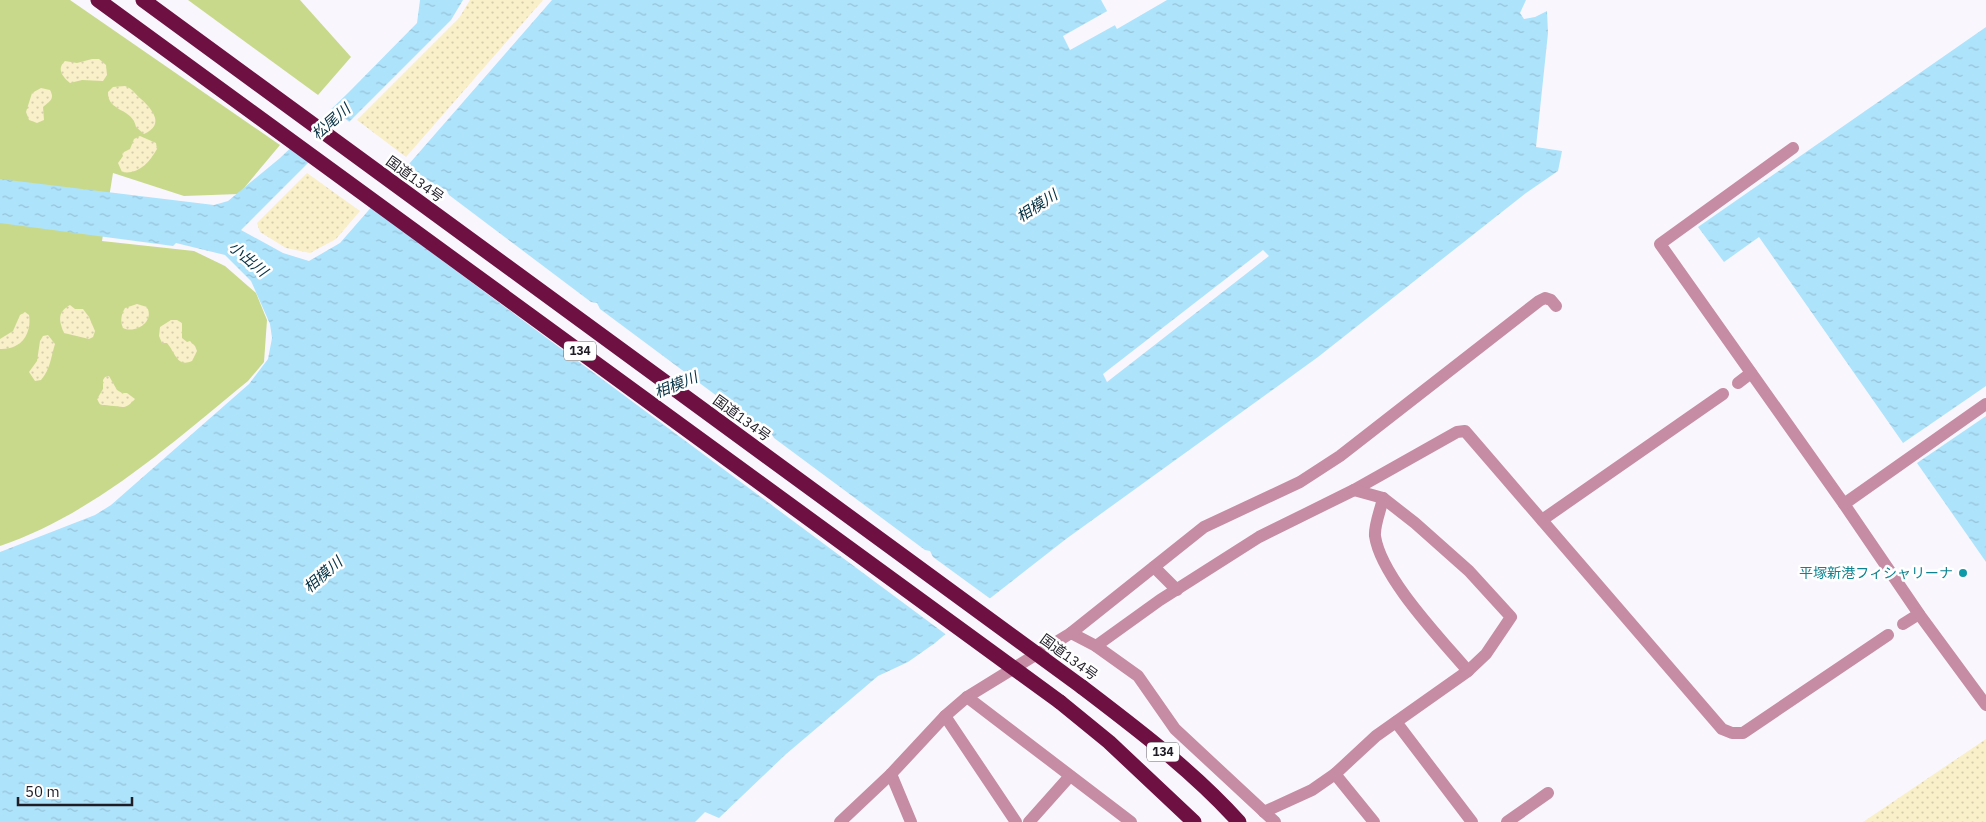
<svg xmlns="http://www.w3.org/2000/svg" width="1986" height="822" font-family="'IBM Plex Sans','Noto Sans JP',sans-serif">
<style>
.green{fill:#c8d98c}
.sand{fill:url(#sand-dots)}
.water{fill:url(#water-ripples)}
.pier{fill:#f9f7fd}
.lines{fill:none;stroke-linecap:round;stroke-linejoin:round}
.minor{stroke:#c68ca3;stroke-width:12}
.highway{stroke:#6f1043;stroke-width:15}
.highway-bridge{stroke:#6f1043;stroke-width:15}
.culture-dot{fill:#0f9aa8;stroke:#fff;stroke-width:2}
.labels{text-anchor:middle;stroke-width:5;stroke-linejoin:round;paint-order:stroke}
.shield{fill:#fff;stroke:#626066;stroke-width:1}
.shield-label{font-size:12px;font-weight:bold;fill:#1f1c25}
.street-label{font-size:14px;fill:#1f1c25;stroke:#fff}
.culture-label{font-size:14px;fill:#0d838f;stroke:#fff;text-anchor:end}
.water-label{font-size:15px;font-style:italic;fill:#043143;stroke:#fff}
</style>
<defs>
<pattern id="sand-dots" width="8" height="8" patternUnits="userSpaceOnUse" patternTransform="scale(1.25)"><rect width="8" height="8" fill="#f9efc9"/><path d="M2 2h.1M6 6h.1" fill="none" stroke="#d5ccac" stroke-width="1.8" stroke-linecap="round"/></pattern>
<pattern id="water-ripples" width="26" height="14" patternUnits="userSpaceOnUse" patternTransform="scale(1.25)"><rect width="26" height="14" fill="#aee3fc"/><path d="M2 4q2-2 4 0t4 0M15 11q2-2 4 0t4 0" fill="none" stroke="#95c2d8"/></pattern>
</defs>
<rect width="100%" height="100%" fill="#f9f7fd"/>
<!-- green -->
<g class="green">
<path d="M 0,0 L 70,0 L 280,145 L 239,194 L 184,196 L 113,173 L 102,241 L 194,251 L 225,266 L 256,293 L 267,320 L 264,362 L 248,381 C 172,443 94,514 0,546 Z"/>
<path d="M 188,0 L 300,0 L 351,57 L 318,95 Z"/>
</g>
<!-- sand -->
<g class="sand">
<path d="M 470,0 L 543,0 L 406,157 L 357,120 L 459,18 Z"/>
<path d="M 92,59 L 99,59 L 106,65 L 107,75 L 103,81 L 82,80 L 70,83 C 63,77 56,69 65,61 L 77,63 Z"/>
<path d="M 125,86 C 133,89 135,94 141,99 C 153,110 165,125 144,134 L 136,127 C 133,108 107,112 108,92 L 113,87 Z"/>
<path d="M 41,88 L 50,90 C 55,99 50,101 43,107 L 44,120 L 37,123 L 29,120 L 26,112 L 32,93 Z"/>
<path d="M 140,136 L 156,143 L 157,149 C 149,163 138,175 122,172 L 118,163 L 123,156 L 122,153 L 130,149 L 134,139 Z"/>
<path d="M 307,173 L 360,211 L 336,239 L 310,253 L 286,248 L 260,232 L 257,223 Z"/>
<path d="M 137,304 L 147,307 C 155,322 135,334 123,328 C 120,321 121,315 125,308 Z"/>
<path d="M 70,305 L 75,309 L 83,309 L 89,317 L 95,331 L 93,337 L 89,339 L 64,333 C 59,321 57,312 70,305 Z"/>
<path d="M 25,312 L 29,315 C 32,334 21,350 0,349 L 0,339 L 13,331 L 20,315 Z"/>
<path d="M 171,320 L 177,320 L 182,323 L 182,338 L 187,342 L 190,341 L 195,346 L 197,351 L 192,361 C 177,368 175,352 167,343 L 162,343 L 159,336 L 160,327 Z"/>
<path d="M 48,335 L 55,344 C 51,357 50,370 41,380 L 35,381 L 29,372 L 37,361 L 40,341 L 43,336 Z"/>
<path d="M 109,376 L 117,390 L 122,393 L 127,393 L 135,399 C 132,402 129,406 124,407 C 122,407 106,405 103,405 C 99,405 99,402 97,399 L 103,389 L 103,380 L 105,377 Z"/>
<path d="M 1986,739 L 1986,822 L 1863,822 Z"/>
</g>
<!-- water -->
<g class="water">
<path d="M 420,0 L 463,0 L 451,20 L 241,230 L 283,253 L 309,261 L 340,243 L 552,0 L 1101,0 L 1117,29 L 1167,0 L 1526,0 L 1520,13 L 1524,19 L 1535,17 L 1547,11 L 1548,33 L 1536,147 L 1562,151 L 1558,171 L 1526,193 L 1318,357 L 1066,539 L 961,621 L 935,643 L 908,662 L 878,676 L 785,755 L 719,818 L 705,812 L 695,822 L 0,822 L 0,552 L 95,515 L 111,505 L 249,384 L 268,359 L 272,338 L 270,324 L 251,281 L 225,255 L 176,243 L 173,246 L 0,223 L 0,179 L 214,205 L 228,201 L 280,158 L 348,93 L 417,23 Z"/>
<path d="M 1986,27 L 1986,386 L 1903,443 L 1759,237 L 1724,262 L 1698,227 Z"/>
<path d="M 1986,416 L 1986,562 L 1917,463 Z"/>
</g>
<!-- pier -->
<g class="pier">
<path d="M 1109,10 L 1117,24 L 1070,50 L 1063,36 Z"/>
<path d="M 329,107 L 351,123 L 311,163 L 288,147 Z"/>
<path d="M 406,164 L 440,189 L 446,189 L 449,195 L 591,302 L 597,303 L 600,309 L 764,431 L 770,431 L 774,438 L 925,550 L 930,551 L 933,557 L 992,600 L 948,636 L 369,206 Z"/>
<path d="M 1263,250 L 1269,256 L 1107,382 L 1103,374 Z"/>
</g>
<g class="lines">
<!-- minor -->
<g class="minor">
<path d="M 1793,148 L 1660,244 L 1844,504 L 1919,614 L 1986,705"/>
<path d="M 1738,383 L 1751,373"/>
<path d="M 1383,498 C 1381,509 1374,525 1375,536 C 1381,577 1440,638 1468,671"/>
<path d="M 1844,504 L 1986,404"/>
<path d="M 1542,520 L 1723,394"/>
<path d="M 1154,567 L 1177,590"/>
<path d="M 1903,624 L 1919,614"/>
<path d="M 1071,633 L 1096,646 L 1138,676 L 1175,729 L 1275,822"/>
<path d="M 1096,646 L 1160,600 L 1259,537 L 1354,490 L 1457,432 L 1465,431 L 1722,729 L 1732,733 L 1743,733 L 1888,635"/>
<path d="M 967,697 L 1131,822"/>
<path d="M 945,716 L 1016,822"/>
<path d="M 1396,722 L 1472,822"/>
<path d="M 891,774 L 911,822"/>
<path d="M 1335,774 L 1374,822"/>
<path d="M 1264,812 L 1312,790 L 1335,774 L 1376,736 L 1468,671 L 1486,654 L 1511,617 L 1469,571 L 1415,523 L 1383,498 L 1354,490"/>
<path d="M 840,822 L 891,774 L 945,716 L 967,697 L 1071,633 L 1204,527 L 1300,482 L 1340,456 L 1539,301 L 1545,298 L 1551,300 L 1556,306"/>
<path d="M 1029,822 L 1070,776"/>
<path d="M 1507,822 L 1548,793"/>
</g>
<!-- highway -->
<g class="highway">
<path d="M 1082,687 C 1137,729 1193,771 1239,822"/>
<path d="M 1060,702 L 1109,742 L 1194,822"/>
</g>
<!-- highway-bridge -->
<g class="highway-bridge">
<path d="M 98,0 L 1060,702"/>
<path d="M 143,0 L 1082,687"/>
</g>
</g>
<!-- markers -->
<circle class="culture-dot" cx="1963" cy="573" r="5"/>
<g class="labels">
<!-- shield labels -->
<g class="shield">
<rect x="564" y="341.5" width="32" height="19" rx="4"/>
<rect x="1147" y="742.5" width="32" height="19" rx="4"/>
</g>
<g class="shield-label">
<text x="580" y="355">134</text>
<text x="1163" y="756">134</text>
</g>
<!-- street labels -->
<g class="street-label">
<text transform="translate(415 179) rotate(36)" y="5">国道134号</text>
<text transform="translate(742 418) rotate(36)" y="5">国道134号</text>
<text transform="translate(1069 657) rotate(36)" y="5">国道134号</text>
</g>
<!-- culture labels -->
<g class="culture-label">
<text x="1953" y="578">平塚新港フィシャリーナ</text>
</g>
<!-- water labels -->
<g class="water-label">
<text transform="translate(331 122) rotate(-41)" y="5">松尾川</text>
<text transform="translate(1037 206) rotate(-33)" y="5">相模川</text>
<text transform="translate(248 259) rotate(40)" y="5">小出川</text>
<text transform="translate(676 385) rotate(-22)" y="5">相模川</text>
<text transform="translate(323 575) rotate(-41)" y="5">相模川</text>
</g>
</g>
<!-- scale -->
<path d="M18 797v8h114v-8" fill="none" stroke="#1f1c25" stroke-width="2.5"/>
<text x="25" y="797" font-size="15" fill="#1f1c25" stroke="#ffffff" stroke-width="4" paint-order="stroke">50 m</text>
</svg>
